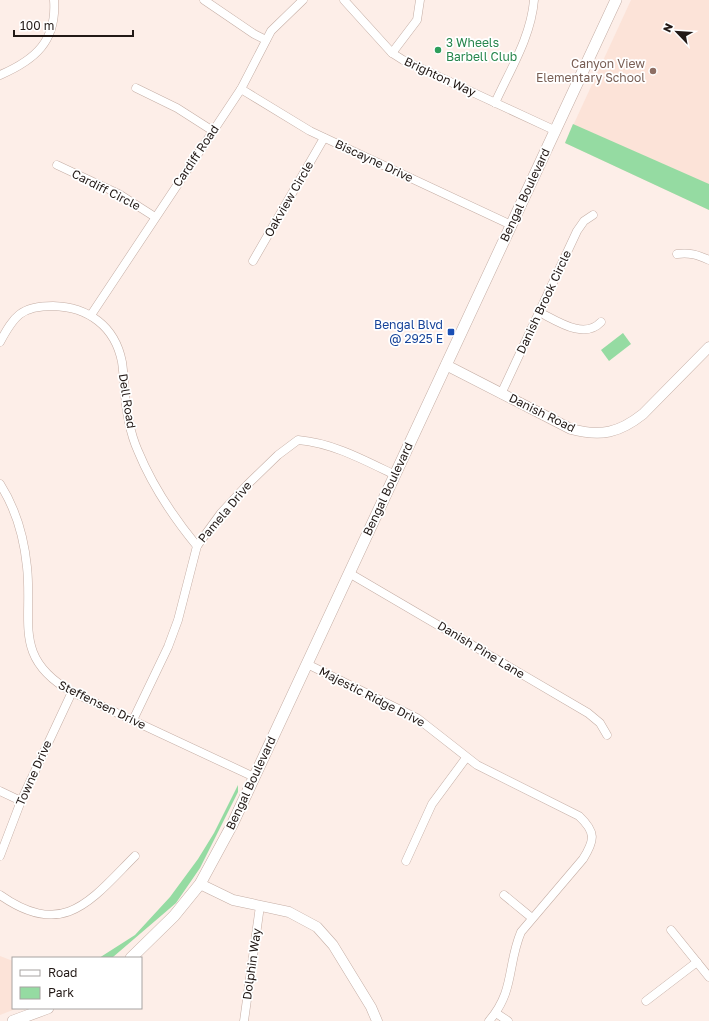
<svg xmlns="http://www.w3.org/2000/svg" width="709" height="1021" font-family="'Golos Text',sans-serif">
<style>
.built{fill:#fce3d8}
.green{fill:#95dba2}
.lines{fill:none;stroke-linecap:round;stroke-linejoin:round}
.minor-casing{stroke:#c4ada4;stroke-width:9}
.tertiary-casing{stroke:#c4ada4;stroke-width:11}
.secondary-casing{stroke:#c4ada4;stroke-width:12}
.minor{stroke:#fff;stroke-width:8}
.tertiary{stroke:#fff;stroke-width:10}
.secondary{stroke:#fff;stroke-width:11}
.leisure-dot{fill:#2e9e5b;stroke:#fff;stroke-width:1.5}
.education-dot{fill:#8d6e63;stroke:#fff;stroke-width:1.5}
.transit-dot{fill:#1a4fb4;stroke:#fff;stroke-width:1.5}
.labels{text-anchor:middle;stroke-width:3.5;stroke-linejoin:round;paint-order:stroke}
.leisure-label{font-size:12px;fill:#27864d;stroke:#fff;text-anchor:start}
.education-label{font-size:12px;fill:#785e54;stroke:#fff;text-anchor:end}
.street-label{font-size:12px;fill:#221916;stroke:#fff}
.transit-label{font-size:12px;fill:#164399;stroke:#fff;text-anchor:end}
</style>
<rect width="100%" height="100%" fill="#fdeee8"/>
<!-- built -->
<g class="built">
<path d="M 631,0 L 709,0 L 709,210 L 565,143 Z"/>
<path d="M 0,956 L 13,961 L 13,1008 L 18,1008 L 0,1015 Z"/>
</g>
<!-- green -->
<g class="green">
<path d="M 573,124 L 709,184 L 709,210 L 565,143 Z"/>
<path d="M 623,333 L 631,344 L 609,361 L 601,350 Z"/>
<path d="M 238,785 L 238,792 L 200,868 L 176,903 L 113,957 L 99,958 L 135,935 L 170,897 L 198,859 L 214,833 Z"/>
</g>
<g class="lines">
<defs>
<g id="minor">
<path d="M 204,0 L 254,34 L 266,40"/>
<path d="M 344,0 L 392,53 L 403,60 L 554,130"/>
<path d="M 392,53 L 417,20 L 420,0"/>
<path d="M 0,75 C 35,60 57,41 54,0"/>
<path d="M 136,88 L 177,108 L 213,131"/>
<path d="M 241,89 L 310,131 L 511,225"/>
<path d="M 495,103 C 510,70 531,37 534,0"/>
<path d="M 57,165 L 119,194 L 155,217"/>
<path d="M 677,254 C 689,252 698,255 709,260"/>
<path d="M 253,261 L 324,138"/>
<path d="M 539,312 C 557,321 584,340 601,322"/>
<path d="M 91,315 L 241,89 L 271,31 L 303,0"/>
<path d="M 0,342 C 14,316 21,306 53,306 C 88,307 115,326 122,362 C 125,382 124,402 129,422 C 131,432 134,442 138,451 C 152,485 174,518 197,546"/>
<path d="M 501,394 L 577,231 L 584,221 L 593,215"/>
<path d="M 0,484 C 16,509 24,537 27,567 C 33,622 12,658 72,692 L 254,777"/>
<path d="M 349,573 L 588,713 L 600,723 L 607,735"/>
<path d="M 307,664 L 417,718 L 477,765 L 579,816 C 596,832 595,840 583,859 L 521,932 C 507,965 515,991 489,1021"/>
<path d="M 133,720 L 168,647 L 178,620 L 197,546 L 221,513 L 247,485 L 278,455 L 298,440 C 333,443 364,460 395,475"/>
<path d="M 0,791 L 21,801"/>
<path d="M 0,856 L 21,801 L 72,692"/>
<path d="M 406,861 L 432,804 L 466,758"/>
<path d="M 0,895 C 64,940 91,900 135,856"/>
<path d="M 504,895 L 532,918"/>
<path d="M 671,930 L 709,977"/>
<path d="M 646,1001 L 697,962"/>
<path d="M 496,1013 L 508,1021"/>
<path d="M 244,1021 L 260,906"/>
</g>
<g id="tertiary">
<path d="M 446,365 L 571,429 C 601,437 619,433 643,414 L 709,347"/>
<path d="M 200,884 L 233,900 L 289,912 L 317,927 L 333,945 L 371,1007 L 377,1021"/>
</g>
<g id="secondary">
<path d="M 131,958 L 174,916 L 200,884 L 232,825 L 616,0"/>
<path d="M 13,1021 L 48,1008"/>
</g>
</defs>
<!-- minor casing -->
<use href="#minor" class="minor-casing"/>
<!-- tertiary casing -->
<use href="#tertiary" class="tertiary-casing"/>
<!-- secondary casing -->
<use href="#secondary" class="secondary-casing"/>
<!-- minor -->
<use href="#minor" class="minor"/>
<!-- tertiary -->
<use href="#tertiary" class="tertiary"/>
<!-- secondary -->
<use href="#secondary" class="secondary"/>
</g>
<!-- markers -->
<circle class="leisure-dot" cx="438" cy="50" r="4"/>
<circle class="education-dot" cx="653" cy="71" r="4"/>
<rect class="transit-dot" x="447" y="328" width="8" height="8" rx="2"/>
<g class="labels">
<!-- leisure labels -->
<g class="leisure-label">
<text x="446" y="47">3 Wheels<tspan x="446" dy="14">Barbell Club</tspan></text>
</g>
<!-- education labels -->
<g class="education-label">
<text x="645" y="68">Canyon View<tspan x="645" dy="14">Elementary School</tspan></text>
</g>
<!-- street labels -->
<g class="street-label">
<text transform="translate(440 77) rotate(25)" y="4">Brighton Way</text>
<text transform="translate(196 156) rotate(-56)" y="4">Cardiff Road</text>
<text transform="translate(374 161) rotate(25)" y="4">Biscayne Drive</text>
<text transform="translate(106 190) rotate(27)" y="4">Cardiff Circle</text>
<text transform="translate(525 195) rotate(-65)" y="4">Bengal Boulevard</text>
<text transform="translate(289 199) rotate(-60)" y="4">Oakview Circle</text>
<text transform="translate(544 302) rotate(-65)" y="4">Danish Brook Circle</text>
<text transform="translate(127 401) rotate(81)" y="4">Dell Road</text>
<text transform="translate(542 413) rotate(26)" y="4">Danish Road</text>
<text transform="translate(388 489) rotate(-65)" y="4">Bengal Boulevard</text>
<text transform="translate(225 512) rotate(-50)" y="4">Pamela Drive</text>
<text transform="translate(481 650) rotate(31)" y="4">Danish Pine Lane</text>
<text transform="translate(372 697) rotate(27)" y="4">Majestic Ridge Drive</text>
<text transform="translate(102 705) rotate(26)" y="4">Steffensen Drive</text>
<text transform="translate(34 773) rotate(-66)" y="4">Towne Drive</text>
<text transform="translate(251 783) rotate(-65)" y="4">Bengal Boulevard</text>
<text transform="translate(252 964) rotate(-82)" y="4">Dolphin Way</text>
</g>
<!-- transit labels -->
<g class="transit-label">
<text x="443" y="329">Bengal Blvd<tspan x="443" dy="14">@ 2925 E</tspan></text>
</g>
</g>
<!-- legend -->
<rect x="12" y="957" width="130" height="52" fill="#ffffff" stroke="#a7a3a2"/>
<rect x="20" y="970" width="20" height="6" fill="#ffffff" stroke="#a7a3a2"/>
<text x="48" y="977" font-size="12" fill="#221916">Road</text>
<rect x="20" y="987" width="20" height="12" fill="#95dba2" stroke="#a7a3a2"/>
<text x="48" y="997" font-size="12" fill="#221916">Park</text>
<!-- north arrow -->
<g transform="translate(677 32) rotate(295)" stroke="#ffffff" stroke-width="3" paint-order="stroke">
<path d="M0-3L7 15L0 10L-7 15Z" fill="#221916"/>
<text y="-6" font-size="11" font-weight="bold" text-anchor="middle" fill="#221916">N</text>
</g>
<!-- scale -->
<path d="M14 30v6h119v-6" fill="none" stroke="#221916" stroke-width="2"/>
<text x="20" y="30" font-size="12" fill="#221916" stroke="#ffffff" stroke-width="3" paint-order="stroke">100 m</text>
</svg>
